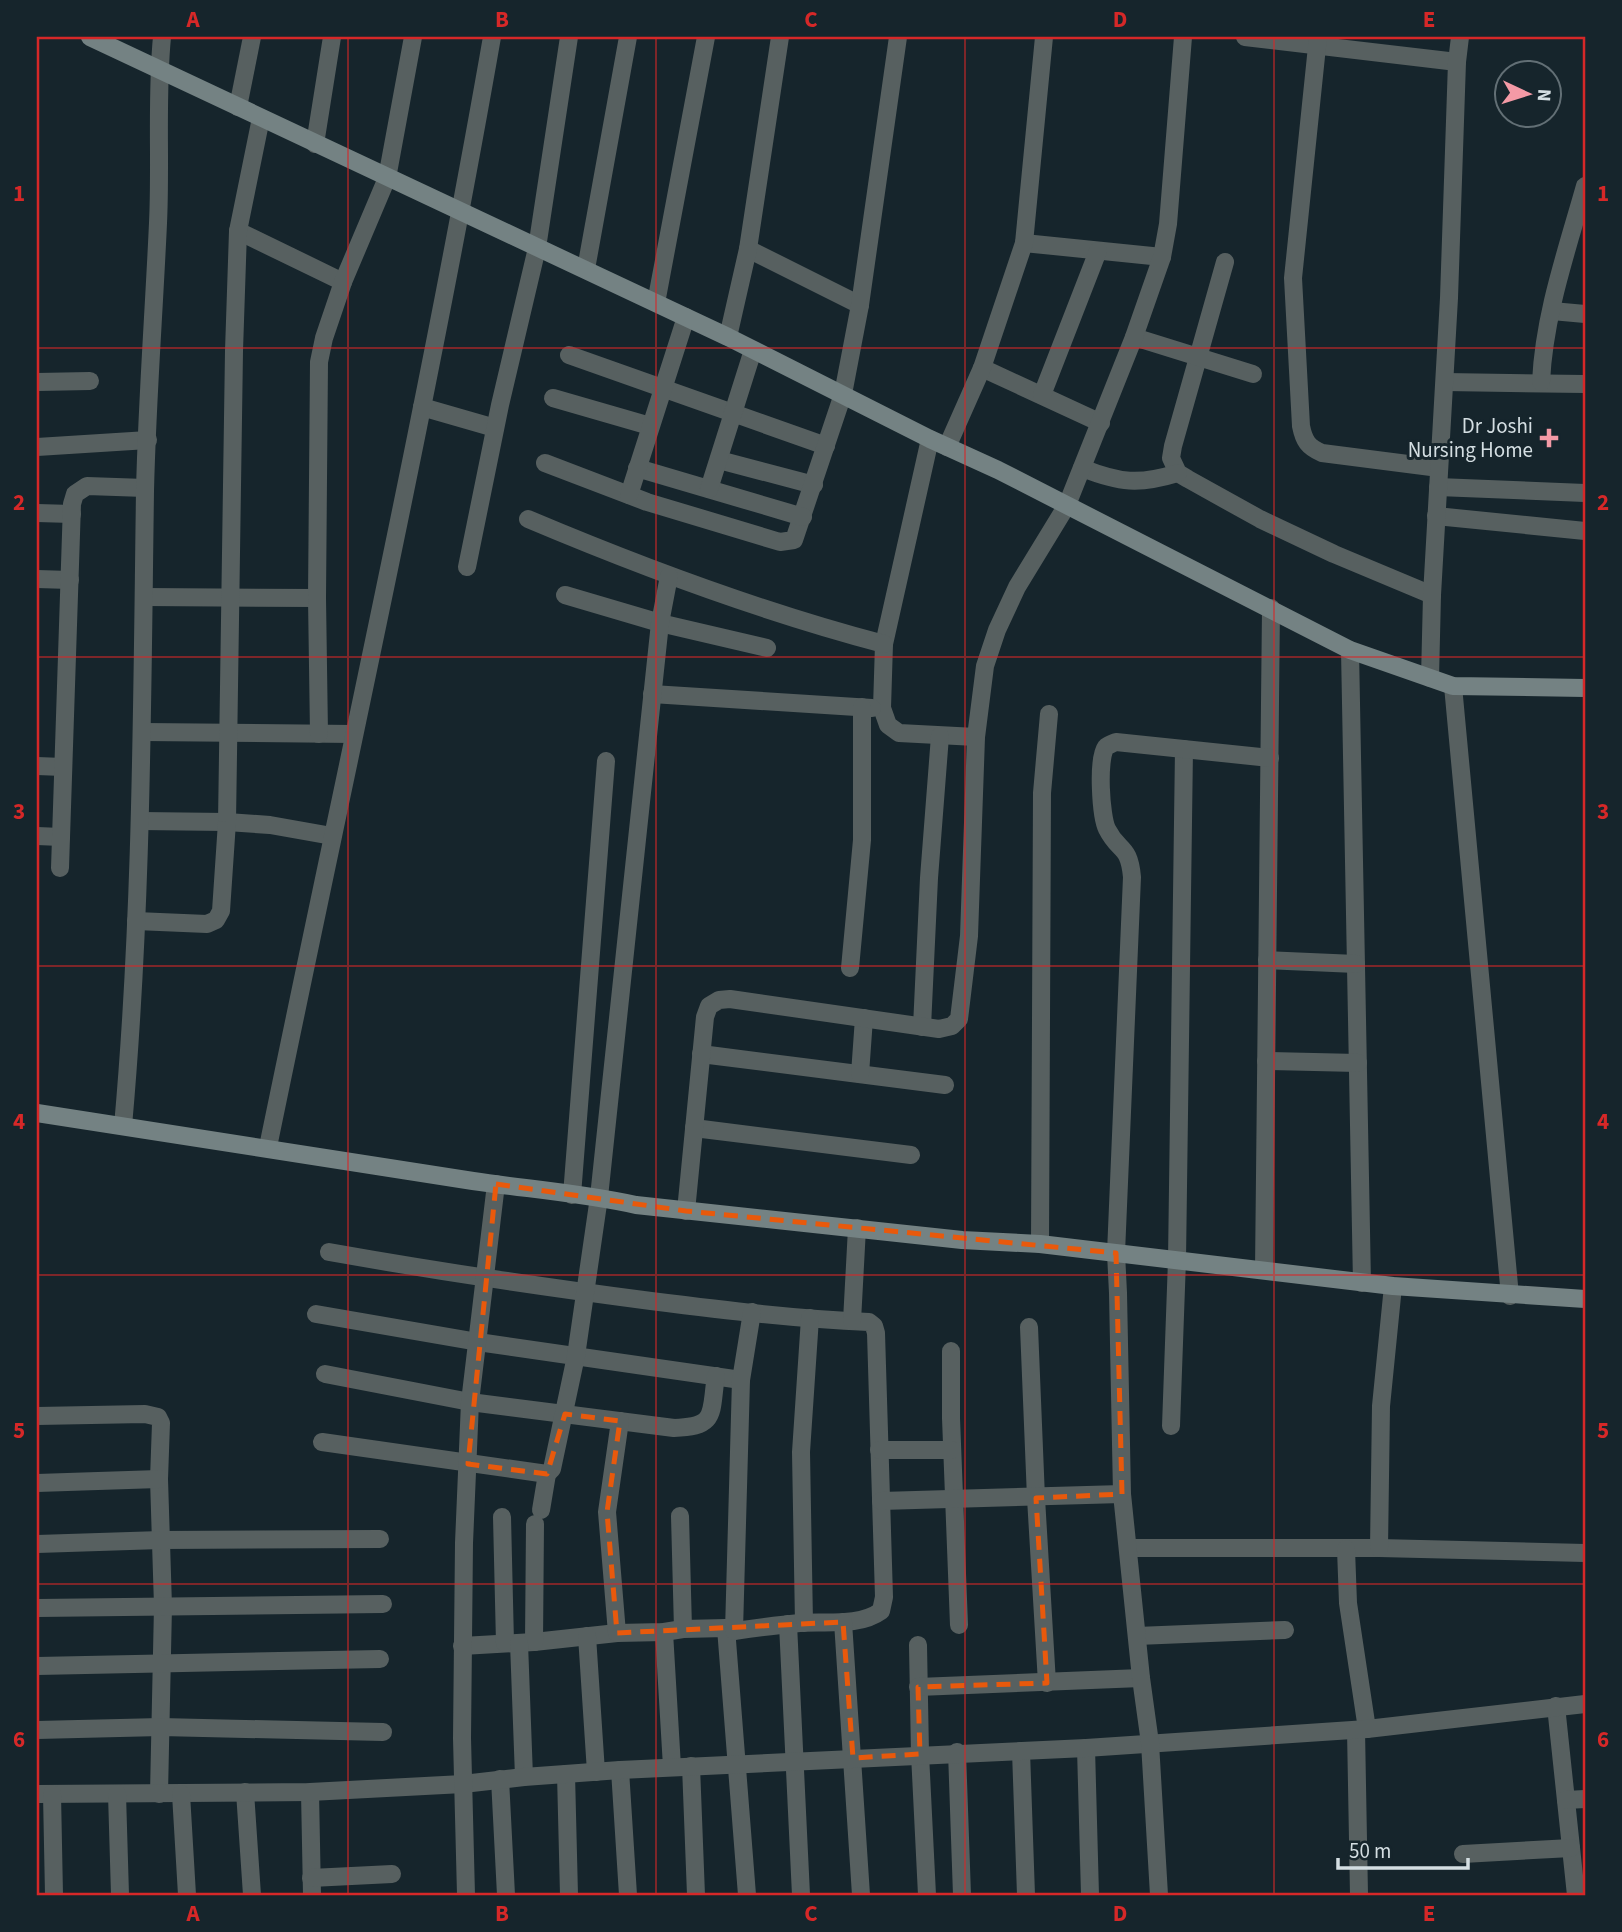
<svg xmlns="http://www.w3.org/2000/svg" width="1622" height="1932" font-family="'Source Sans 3',sans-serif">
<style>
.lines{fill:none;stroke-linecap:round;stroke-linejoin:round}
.minor{stroke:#576060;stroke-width:18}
.secondary{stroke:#748283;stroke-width:18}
.marked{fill:none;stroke:#e8590c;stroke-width:5;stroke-dasharray:14 9;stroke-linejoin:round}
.grid{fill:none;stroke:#d62828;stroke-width:2;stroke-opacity:0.55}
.poi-dot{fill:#f49aa6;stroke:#16252c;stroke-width:2.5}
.labels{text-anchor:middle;stroke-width:6;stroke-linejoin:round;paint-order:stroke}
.poi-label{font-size:21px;fill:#d4dee2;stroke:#16252c;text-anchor:end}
.neatline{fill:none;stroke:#d62828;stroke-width:2.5}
.grid-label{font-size:23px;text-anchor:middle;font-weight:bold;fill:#d62828}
</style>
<rect width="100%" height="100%" fill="#16252c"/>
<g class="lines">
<!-- minor -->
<g class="minor">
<path d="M 1245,37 L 1457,62"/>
<path d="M 1318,37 L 1293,278 L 1301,426 C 1304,441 1308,447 1322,453 L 1439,468"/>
<path d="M 238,107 L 252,37"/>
<path d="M 315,144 L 332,37"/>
<path d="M 238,231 L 343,282"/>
<path d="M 1024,243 L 1162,257"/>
<path d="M 748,249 L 860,305"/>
<path d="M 1225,262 L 1173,446 L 1171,458 L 1178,473 L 1188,479 L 1260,519 L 1334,554 L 1432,595"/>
<path d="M 586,269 L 628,37"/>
<path d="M 656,303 L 706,37"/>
<path d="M 1552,311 L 1585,314"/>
<path d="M 728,337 L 748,249 L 780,37"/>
<path d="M 1134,337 L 1253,374"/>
<path d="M 569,355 L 826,446"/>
<path d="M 982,368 L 1101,423"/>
<path d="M 37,382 L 90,381"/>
<path d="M 1445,382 L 1585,384"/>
<path d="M 1541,382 C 1544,315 1567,250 1585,186"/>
<path d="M 1042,395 L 1098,251"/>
<path d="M 553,398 L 650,426"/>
<path d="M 422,407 L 495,428"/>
<path d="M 930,439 L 884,644 L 882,708 L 888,725 L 899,733 L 976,737"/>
<path d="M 37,447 L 148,440"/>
<path d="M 947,447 L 982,368 L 1024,243 L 1044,37"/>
<path d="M 719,460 L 814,485"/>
<path d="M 545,463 L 647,502 L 780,542 L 794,540 L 843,394 L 860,305 L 898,37"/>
<path d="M 637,468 L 803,517"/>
<path d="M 1082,468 C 1120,483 1139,485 1178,473"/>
<path d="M 1438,487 L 1585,493"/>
<path d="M 709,489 L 753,350"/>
<path d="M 629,495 L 686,317"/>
<path d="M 37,513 L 72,514"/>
<path d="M 1436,516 L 1585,531"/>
<path d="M 528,519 C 644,568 762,612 884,644"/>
<path d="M 467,567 L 500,405 L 537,248 L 569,37"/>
<path d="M 37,579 L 70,580"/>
<path d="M 565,595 L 660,623 L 767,648"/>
<path d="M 144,597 L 317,598"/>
<path d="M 1350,650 L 1362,1283"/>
<path d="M 1430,678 L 1432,595 L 1449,298 L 1457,62 L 1460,37"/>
<path d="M 1453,686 L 1510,1296"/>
<path d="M 652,694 L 872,708"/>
<path d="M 143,732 L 354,734"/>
<path d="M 319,734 L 317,598 L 319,362 L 324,338 L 343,282 L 387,178 L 413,37"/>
<path d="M 37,766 L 63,767"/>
<path d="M 140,821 L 227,822 L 270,825 L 332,836"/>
<path d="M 37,836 L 61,837"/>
<path d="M 60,868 L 72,504 L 75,494 L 87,486 L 145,488"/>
<path d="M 136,921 L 207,924 L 216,920 L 221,911 L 227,822 L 234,351 L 238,231 L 261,118"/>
<path d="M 1267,960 L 1356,964"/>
<path d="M 850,968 L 862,840 L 862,707"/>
<path d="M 922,1027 L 929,878 L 940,736"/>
<path d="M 701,1054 L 945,1085"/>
<path d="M 1266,1061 L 1358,1063"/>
<path d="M 860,1074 L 864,1018"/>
<path d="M 123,1126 C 142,915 142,703 145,491 C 147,402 154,312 158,223 C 161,161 156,98 162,37"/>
<path d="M 694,1128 L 911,1155"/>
<path d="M 268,1147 C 344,777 427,409 492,37"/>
<path d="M 572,1195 L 606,761"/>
<path d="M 686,1211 L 705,1017 L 709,1006 L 719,1000 L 730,999 L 939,1029 L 952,1026 L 959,1019 L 969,936 L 976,737 L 985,666 L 997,630 L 1017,587 L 1067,505 L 1134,337 L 1162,257 L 1168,224 L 1183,37"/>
<path d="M 1040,1244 L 1042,793 L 1049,714"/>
<path d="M 329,1252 C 436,1271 543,1287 651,1301 C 723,1310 796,1319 869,1322 L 874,1326 L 876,1333 L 884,1597 L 881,1611 C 859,1627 826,1621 800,1623 C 778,1625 756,1628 734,1631 L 726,1628 L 683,1629 L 664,1632 L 617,1633 L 534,1642 L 462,1646"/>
<path d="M 1264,1270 L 1271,608"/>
<path d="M 316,1314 L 478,1342 L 741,1380"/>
<path d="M 852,1321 L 857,1228"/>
<path d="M 1029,1327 L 1036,1498 L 1047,1683"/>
<path d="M 951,1351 L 951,1418 L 959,1625"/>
<path d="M 325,1374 L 470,1402 L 674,1428 C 718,1427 710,1413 716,1376"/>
<path d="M 37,1416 L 145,1414 L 158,1417 L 161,1423 L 159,1479 L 163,1606 L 159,1794"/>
<path d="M 1171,1426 L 1177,1260 L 1184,749"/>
<path d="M 322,1442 L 547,1474 L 552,1469 L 576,1356 L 599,1197 L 660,623 L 669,576"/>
<path d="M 879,1450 L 952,1450"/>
<path d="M 37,1483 L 159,1479"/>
<path d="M 881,1501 L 1122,1494"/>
<path d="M 541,1510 L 547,1474"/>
<path d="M 680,1516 L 683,1629"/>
<path d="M 502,1517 L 505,1643"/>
<path d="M 37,1544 L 161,1540 L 380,1539"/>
<path d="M 1129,1548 L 1379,1548 L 1585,1553"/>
<path d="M 1379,1548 L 1381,1406 L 1393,1286"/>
<path d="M 1346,1549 L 1348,1603 L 1367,1729"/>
<path d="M 37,1608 L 383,1604"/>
<path d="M 843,1622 L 861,1895"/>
<path d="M 804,1623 L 801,1452 L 810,1318"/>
<path d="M 788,1624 L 801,1895"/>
<path d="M 726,1628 L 747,1895"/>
<path d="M 734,1631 L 741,1380 L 752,1312"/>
<path d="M 664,1632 L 672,1767"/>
<path d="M 617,1633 L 607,1512 L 620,1421"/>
<path d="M 587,1636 L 596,1772"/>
<path d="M 1137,1636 L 1285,1630"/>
<path d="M 534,1642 L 535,1524"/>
<path d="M 519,1643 L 524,1777"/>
<path d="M 918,1645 L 920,1754 L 927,1895"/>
<path d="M 37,1666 L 380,1659"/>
<path d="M 918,1687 L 1141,1678"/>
<path d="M 1556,1706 L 1576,1895"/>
<path d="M 37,1730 L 161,1727 L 383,1732"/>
<path d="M 1356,1730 L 1359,1895"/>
<path d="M 1086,1748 L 1090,1895"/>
<path d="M 1021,1751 L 1026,1895"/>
<path d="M 957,1752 L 962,1895"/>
<path d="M 691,1766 L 696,1895"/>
<path d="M 620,1770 L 628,1895"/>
<path d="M 566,1774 L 569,1895"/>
<path d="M 500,1779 L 506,1895"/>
<path d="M 245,1792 L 252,1895"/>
<path d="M 310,1792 L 312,1895"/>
<path d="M 37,1794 L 310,1792 L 463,1784 L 524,1777 L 620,1770 L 1086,1748 L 1367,1729 L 1585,1704"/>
<path d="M 52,1794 L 54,1895"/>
<path d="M 117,1794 L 120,1895"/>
<path d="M 181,1794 L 187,1895"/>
<path d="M 1566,1800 L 1585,1799"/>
<path d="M 1463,1854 L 1571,1848"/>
<path d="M 311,1878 L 392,1874"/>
<path d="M 466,1895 L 462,1738 L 464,1543 L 470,1402 L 496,1184"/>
<path d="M 1159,1895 L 1150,1743 L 1141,1678 L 1122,1494 L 1118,1293 L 1116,1253 L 1132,877 C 1129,844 1119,853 1107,829 C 1101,817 1097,759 1106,747 C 1107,746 1115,742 1116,742 L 1270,758"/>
</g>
<!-- secondary -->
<g class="secondary">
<path d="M 90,37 L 728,337 L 930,439 L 998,470 L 1350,650 L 1453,686 L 1585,688"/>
<path d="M 37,1113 C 182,1135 327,1157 473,1181 C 527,1189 582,1193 636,1205 L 962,1240 L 1040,1244 L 1393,1286 L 1585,1299"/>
</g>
</g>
<!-- marked area -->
<path class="marked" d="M 496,1184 L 686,1211 L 1116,1253 L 1122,1494 L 1036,1498 L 1047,1683 L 918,1687 L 920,1754 L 853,1758 L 843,1622 L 617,1633 L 607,1512 L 620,1421 L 565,1414 L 547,1474 L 468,1464 Z"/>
<!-- grid -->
<path class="grid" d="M 348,37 L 348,1895M 656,37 L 656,1895M 965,37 L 965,1895M 1274,37 L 1274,1895M 37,348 L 1585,348M 37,657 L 1585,657M 37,966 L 1585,966M 37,1275 L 1585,1275M 37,1584 L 1585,1584"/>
<!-- markers -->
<path class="poi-dot" d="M1545.5 427.5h7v7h7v7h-7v7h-7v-7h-7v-7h7z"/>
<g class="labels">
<!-- poi labels -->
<g class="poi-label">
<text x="1533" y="433">Dr Joshi<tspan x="1533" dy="24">Nursing Home</tspan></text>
</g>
</g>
<!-- border -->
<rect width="1622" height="1932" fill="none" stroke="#16252c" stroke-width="77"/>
<!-- north arrow -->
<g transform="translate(1528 94) rotate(94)"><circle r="33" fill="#16252c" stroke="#626f75" stroke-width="2"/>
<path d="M0-5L12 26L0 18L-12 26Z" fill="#f49aa6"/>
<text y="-10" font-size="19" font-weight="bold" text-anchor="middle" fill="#d4dee2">N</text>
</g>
<!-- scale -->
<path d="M1338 1858v10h130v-10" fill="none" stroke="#d4dee2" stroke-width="3.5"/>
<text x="1349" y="1858" font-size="21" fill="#d4dee2" stroke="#16252c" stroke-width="5" paint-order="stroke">50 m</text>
<rect x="38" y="38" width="1546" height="1856" class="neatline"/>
<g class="grid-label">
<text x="193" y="27">A</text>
<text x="502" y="27">B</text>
<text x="811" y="27">C</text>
<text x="1120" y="27">D</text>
<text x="1429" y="27">E</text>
<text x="19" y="201">1</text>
<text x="1603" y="201">1</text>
<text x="19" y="510">2</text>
<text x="1603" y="510">2</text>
<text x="19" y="819">3</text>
<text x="1603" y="819">3</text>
<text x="19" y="1129">4</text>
<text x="1603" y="1129">4</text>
<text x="19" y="1438">5</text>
<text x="1603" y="1438">5</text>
<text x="19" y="1747">6</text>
<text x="1603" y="1747">6</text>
<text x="193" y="1921">A</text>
<text x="502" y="1921">B</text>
<text x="811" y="1921">C</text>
<text x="1120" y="1921">D</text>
<text x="1429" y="1921">E</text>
</g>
</svg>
